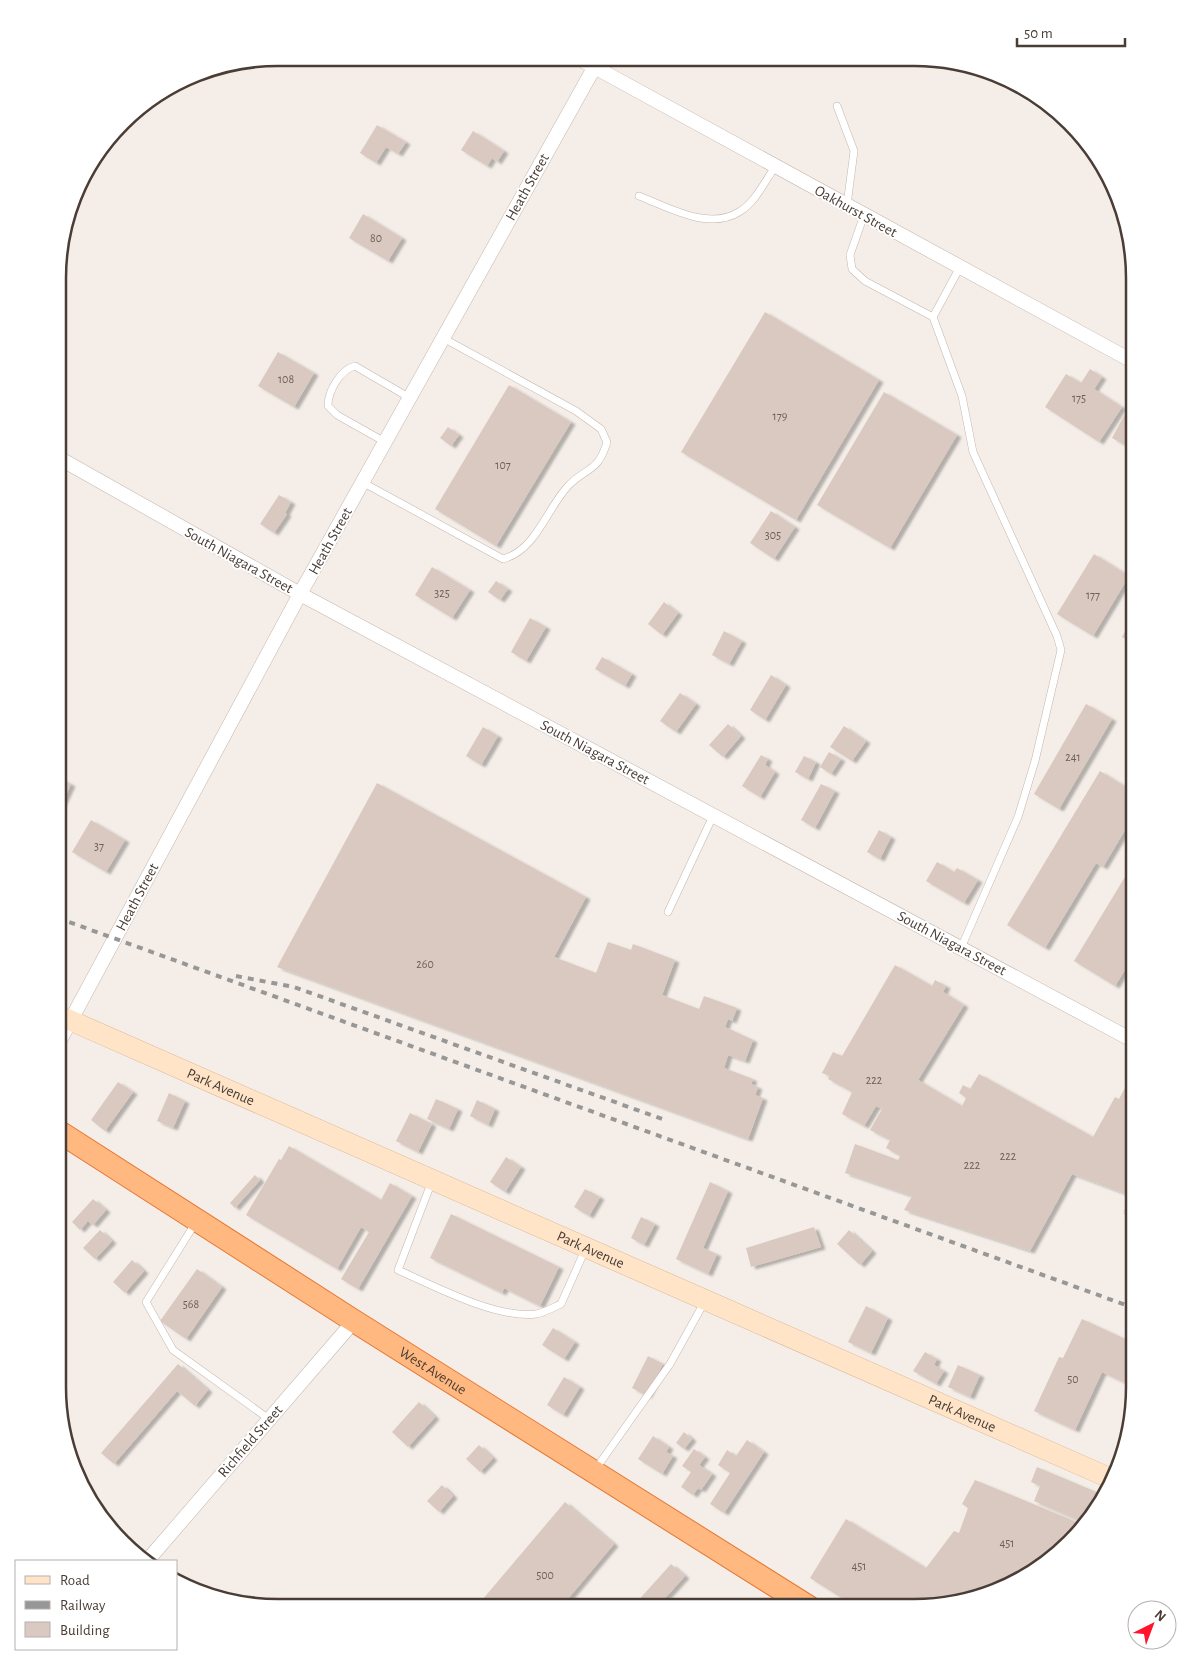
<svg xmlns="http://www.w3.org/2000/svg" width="1192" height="1665" font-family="'Alegreya Sans',sans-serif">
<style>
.building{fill:#dac9c0;filter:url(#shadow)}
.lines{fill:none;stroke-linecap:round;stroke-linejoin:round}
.service-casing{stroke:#c4b6ad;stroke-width:8}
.minor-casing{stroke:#c4b6ad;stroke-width:15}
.secondary-casing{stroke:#dbb897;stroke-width:21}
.trunk-casing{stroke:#e67630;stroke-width:24}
.service{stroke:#fff;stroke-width:7}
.minor{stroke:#fff;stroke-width:14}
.secondary{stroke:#ffe4c8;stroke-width:20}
.trunk{stroke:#ffb880;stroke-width:22}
.rail{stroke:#979797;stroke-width:4;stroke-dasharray:6 6;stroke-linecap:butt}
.labels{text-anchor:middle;stroke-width:4;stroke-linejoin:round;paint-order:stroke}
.number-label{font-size:12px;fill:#6d6058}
.street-label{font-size:15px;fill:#493d36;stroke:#fff}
.rim{fill:none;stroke:#493d36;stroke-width:2.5}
</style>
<defs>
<filter id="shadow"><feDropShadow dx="4.5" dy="2.5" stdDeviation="1" flood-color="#0004"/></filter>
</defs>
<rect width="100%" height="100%" fill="#f5eee8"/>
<!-- building -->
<g class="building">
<path d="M 377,125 L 406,142 L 398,154 L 386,147 L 376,163 L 360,153 Z"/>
<path d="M 473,131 L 504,151 L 497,162 L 492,158 L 487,166 L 461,150 Z"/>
<path d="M 363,214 L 402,238 L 388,261 L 349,238 Z"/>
<path d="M 765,312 L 879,380 L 796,520 L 681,452 Z"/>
<path d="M 278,352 L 314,373 L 294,407 L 258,386 Z"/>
<path d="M 1090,369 L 1102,377 L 1094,389 L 1122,407 L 1099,442 L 1045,407 L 1066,374 L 1081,383 Z"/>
<path d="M 509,385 L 571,422 L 496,546 L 435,509 Z"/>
<path d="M 884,392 L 957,435 L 890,548 L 817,505 Z"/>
<path d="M 1134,397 L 1134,441 L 1130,448 L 1112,438 Z"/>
<path d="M 448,427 L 459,435 L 451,446 L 440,438 Z"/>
<path d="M 279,495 L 291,502 L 285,513 L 287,514 L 274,533 L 260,524 Z"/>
<path d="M 771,511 L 795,527 L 774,559 L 750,543 Z"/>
<path d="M 1094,554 L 1129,576 L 1093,636 L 1057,614 Z"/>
<path d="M 432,567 L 470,590 L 452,618 L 415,595 Z"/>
<path d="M 496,581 L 508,589 L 500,600 L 488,592 Z"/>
<path d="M 664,602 L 678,613 L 662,635 L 648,624 Z"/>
<path d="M 1134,616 L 1134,644 L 1122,637 Z"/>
<path d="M 530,618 L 546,627 L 526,661 L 511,652 Z"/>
<path d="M 724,631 L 742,641 L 729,664 L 712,655 Z"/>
<path d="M 602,657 L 632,674 L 625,686 L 595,669 Z"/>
<path d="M 771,675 L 786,685 L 765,720 L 750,710 Z"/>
<path d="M 680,693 L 696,704 L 676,732 L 660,721 Z"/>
<path d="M 1086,704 L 1112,719 L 1059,809 L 1034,794 Z"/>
<path d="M 728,724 L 741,736 L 723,757 L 709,745 Z"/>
<path d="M 844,726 L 866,741 L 852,761 L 830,747 Z"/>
<path d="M 483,727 L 498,736 L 481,765 L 466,756 Z"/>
<path d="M 829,752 L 841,759 L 831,774 L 820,767 Z"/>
<path d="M 761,755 L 768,759 L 765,765 L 775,772 L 760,797 L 742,786 Z"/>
<path d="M 804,756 L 816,762 L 808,779 L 795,772 Z"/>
<path d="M 1100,771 L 1134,792 L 1134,815 L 1103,867 L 1096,863 L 1045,948 L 1007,925 Z"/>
<path d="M 59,778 L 71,784 L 58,812 Z"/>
<path d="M 377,783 L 586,897 L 554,957 L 596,973 L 608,942 L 631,950 L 633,944 L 675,960 L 662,995 L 699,1009 L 704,996 L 737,1008 L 732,1021 L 728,1019 L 725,1027 L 753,1040 L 745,1061 L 728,1055 L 724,1068 L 753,1079 L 751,1084 L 758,1087 L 755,1095 L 763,1098 L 748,1139 L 277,967 Z"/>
<path d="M 821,784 L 835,791 L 815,828 L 801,820 Z"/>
<path d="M 91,820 L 125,840 L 106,872 L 72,852 Z"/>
<path d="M 879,830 L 891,837 L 880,859 L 867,852 Z"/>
<path d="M 937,862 L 954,872 L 957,868 L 978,880 L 964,903 L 926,881 Z"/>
<path d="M 1134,862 L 1134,955 L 1115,986 L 1074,961 Z"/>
<path d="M 895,965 L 932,986 L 935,980 L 946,986 L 943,992 L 964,1005 L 918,1080 L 962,1106 L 966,1098 L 959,1093 L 963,1085 L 970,1089 L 979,1074 L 1093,1137 L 1115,1097 L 1119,1099 L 1134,1071 L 1134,1197 L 1072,1174 L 1030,1251 L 904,1210 L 912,1196 L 845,1173 L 855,1144 L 898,1160 L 900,1156 L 886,1148 L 890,1140 L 870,1130 L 882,1109 L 876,1106 L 864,1126 L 842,1114 L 852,1092 L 828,1079 L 830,1076 L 822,1073 L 833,1052 L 842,1056 Z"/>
<path d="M 118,1082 L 133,1092 L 105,1131 L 91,1120 Z"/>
<path d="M 169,1093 L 185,1101 L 173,1128 L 157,1121 Z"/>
<path d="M 436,1099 L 458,1109 L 449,1129 L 427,1119 Z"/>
<path d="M 477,1100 L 495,1109 L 488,1125 L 470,1116 Z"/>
<path d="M 410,1113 L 432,1124 L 418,1152 L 396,1141 Z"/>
<path d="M 289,1146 L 381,1200 L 390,1183 L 412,1196 L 358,1289 L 341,1279 L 369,1232 L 361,1227 L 337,1269 L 246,1215 L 279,1159 L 281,1160 Z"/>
<path d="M 506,1157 L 521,1167 L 505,1192 L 490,1182 Z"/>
<path d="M 255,1175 L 260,1180 L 235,1208 L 230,1203 Z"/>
<path d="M 710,1182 L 728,1191 L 703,1248 L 717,1254 L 708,1274 L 676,1259 Z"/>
<path d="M 585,1189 L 600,1197 L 589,1216 L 574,1207 Z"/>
<path d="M 93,1199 L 106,1210 L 93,1225 L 88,1221 L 80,1230 L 72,1222 Z"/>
<path d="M 451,1214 L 559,1267 L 540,1306 L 504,1288 L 502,1293 L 430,1258 Z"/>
<path d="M 641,1217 L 655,1224 L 644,1245 L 631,1238 Z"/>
<path d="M 814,1227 L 821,1247 L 751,1267 L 746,1248 Z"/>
<path d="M 100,1230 L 112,1241 L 95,1259 L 83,1248 Z"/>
<path d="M 849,1230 L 872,1251 L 860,1265 L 837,1244 Z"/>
<path d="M 132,1260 L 144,1271 L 125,1293 L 113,1282 Z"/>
<path d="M 197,1269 L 222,1287 L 186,1339 L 160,1321 Z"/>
<path d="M 866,1306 L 888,1318 L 871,1353 L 848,1342 Z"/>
<path d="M 1082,1319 L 1134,1343 L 1134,1387 L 1102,1372 L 1075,1430 L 1034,1411 L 1059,1357 L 1063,1358 Z"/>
<path d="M 553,1328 L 575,1342 L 564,1359 L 542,1345 Z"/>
<path d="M 925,1352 L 937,1359 L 934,1365 L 944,1371 L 936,1384 L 913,1371 Z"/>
<path d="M 648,1356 L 663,1364 L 647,1396 L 632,1388 Z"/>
<path d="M 178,1364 L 208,1390 L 195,1406 L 177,1391 L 114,1464 L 101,1453 Z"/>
<path d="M 958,1365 L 980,1375 L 970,1397 L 948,1387 Z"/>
<path d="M 564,1377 L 580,1387 L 563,1415 L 547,1405 Z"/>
<path d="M 419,1402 L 435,1417 L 408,1447 L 392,1432 Z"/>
<path d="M 684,1432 L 692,1439 L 684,1449 L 676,1443 Z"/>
<path d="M 653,1436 L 669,1447 L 666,1452 L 673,1456 L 662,1474 L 638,1459 Z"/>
<path d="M 747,1440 L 764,1452 L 724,1513 L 710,1504 L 730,1473 L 718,1465 L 727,1450 L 736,1456 Z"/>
<path d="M 479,1445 L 493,1458 L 480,1472 L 466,1459 Z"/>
<path d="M 694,1449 L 705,1457 L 699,1465 L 712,1474 L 701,1490 L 698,1488 L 693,1495 L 681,1487 L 691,1472 L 682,1466 Z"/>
<path d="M 1037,1467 L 1101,1494 L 1097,1510 L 1085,1523 L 1034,1501 L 1040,1486 L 1031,1482 Z"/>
<path d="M 975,1480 L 1084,1525 L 1059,1553 L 1011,1585 L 914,1607 L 856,1607 L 810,1578 L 846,1519 L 926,1568 L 954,1531 L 959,1533 L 968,1508 L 962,1504 Z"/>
<path d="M 442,1485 L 453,1496 L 439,1512 L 427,1501 Z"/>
<path d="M 565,1502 L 614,1544 L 561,1607 L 477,1606 Z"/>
<path d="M 671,1564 L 685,1576 L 657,1607 L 638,1607 L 635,1604 Z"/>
</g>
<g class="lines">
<defs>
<g id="service">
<path d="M 837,106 L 854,151 L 847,205"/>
<path d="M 639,196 C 668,207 708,231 739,212 C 755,203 765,181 775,167"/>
<path d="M 864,215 L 850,255 L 852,269 L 865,281 L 933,317"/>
<path d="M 960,267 L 933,317 L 962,396 L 973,452 L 1057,636 L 1061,650 L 1035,761 L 1018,817 L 961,948"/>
<path d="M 385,442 L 337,415 L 328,406 C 328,391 340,370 355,366 L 410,398"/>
<path d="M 362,482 L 503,559 C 536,550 546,510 568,486 C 586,467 598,473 607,442 L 601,429 L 576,411 L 443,338"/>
<path d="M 668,912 L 713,816"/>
<path d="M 432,1181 L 398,1270 C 434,1286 496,1319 536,1314 C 544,1313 554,1307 561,1304 L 585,1250"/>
<path d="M 1128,1212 L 1134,1216"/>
<path d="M 196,1222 L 146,1302 L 173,1350 L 269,1419"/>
<path d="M 595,1470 L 670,1364 L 705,1301"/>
</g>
<g id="minor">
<path d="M 578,58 L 1134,362"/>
<path d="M 59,458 L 300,594 L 1134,1041"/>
<path d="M 58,1044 L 300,594 L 594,68"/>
<path d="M 147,1561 L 354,1321"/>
</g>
<g id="secondary">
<path id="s1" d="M 58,1015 L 1112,1479"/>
</g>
<g id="trunk">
<path id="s2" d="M 58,1131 L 354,1321 L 809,1607"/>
</g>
</defs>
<!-- service casing -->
<use href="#service" class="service-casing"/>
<!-- minor casing -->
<use href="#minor" class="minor-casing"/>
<!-- secondary casing -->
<use href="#secondary" class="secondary-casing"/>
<!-- trunk casing -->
<use href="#trunk" class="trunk-casing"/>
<!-- service -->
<use href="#service" class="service"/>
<!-- minor -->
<use href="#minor" class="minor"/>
<!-- secondary -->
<use href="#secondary" class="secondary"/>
<!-- trunk -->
<use href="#trunk" class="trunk"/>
<!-- rail -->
<g class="rail">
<path d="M 58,918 L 1134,1308"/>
<path d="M 236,976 L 294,987 L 665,1120"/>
</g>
</g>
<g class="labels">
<!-- number labels -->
<g class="number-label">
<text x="376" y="242">80</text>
<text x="286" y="383">108</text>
<text x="1079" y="402">175</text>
<text x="780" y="420">179</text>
<text x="503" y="469">107</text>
<text x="773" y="539">305</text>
<text x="442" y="597">325</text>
<text x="1093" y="599">177</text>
<text x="1073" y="761">241</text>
<text x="99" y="850">37</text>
<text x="425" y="968">260</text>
<text x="874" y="1084">222</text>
<text x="1008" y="1160">222</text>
<text x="972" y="1169">222</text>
<text x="191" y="1308">568</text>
<text x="1073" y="1383">50</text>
<text x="1007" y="1547">451</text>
<text x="859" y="1570">451</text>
<text x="545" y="1579">500</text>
</g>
<!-- street labels -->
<g class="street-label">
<text transform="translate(527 187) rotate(-61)" y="5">Heath Street</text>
<text transform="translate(856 211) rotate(29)" y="5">Oakhurst Street</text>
<text transform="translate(330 541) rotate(-61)" y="5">Heath Street</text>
<text transform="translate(239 560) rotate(29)" y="5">South Niagara Street</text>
<text transform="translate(595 752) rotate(28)" y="5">South Niagara Street</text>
<text transform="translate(137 897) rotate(-62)" y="5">Heath Street</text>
<text transform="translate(952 943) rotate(28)" y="5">South Niagara Street</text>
<text dy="5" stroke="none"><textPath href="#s1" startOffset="178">Park Avenue</textPath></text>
<text dy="5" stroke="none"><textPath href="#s1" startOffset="582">Park Avenue</textPath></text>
<text dy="5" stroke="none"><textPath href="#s2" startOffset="445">West Avenue</textPath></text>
<text dy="5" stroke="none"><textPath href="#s1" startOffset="988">Park Avenue</textPath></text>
<text transform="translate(250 1441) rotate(-49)" y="5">Richfield Street</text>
</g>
</g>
<!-- crop -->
<path d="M0 0H1192V1665H0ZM278 66H914A212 212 0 0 1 1126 278V1387A212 212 0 0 1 914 1599H278A212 212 0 0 1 66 1387V278A212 212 0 0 1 278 66Z" fill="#fff" fill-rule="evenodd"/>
<path class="rim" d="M278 66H914A212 212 0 0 1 1126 278V1387A212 212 0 0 1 914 1599H278A212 212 0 0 1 66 1387V278A212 212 0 0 1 278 66Z"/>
<!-- legend -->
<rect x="15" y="1560" width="162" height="90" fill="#ffffff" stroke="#b6b1af"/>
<rect x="25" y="1576" width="25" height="8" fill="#ffe4c8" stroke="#b6b1af"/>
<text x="60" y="1585" font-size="15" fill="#493d36">Road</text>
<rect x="25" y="1601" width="25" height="8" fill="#979797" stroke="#b6b1af"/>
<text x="60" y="1610" font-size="15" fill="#493d36">Railway</text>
<rect x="25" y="1622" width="25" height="15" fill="#dac9c0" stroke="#b6b1af"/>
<text x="60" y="1635" font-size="15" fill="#493d36">Building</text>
<!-- north arrow -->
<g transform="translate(1152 1625) rotate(42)"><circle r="24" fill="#ffffff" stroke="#b6b1af"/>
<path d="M0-4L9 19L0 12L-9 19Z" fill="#ff152c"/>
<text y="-8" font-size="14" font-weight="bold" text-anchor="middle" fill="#493d36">N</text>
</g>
<!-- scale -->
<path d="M1017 38v8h108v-8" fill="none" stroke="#493d36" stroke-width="2.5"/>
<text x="1024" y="38" font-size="15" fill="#493d36" stroke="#ffffff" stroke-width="4" paint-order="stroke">50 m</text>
</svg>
